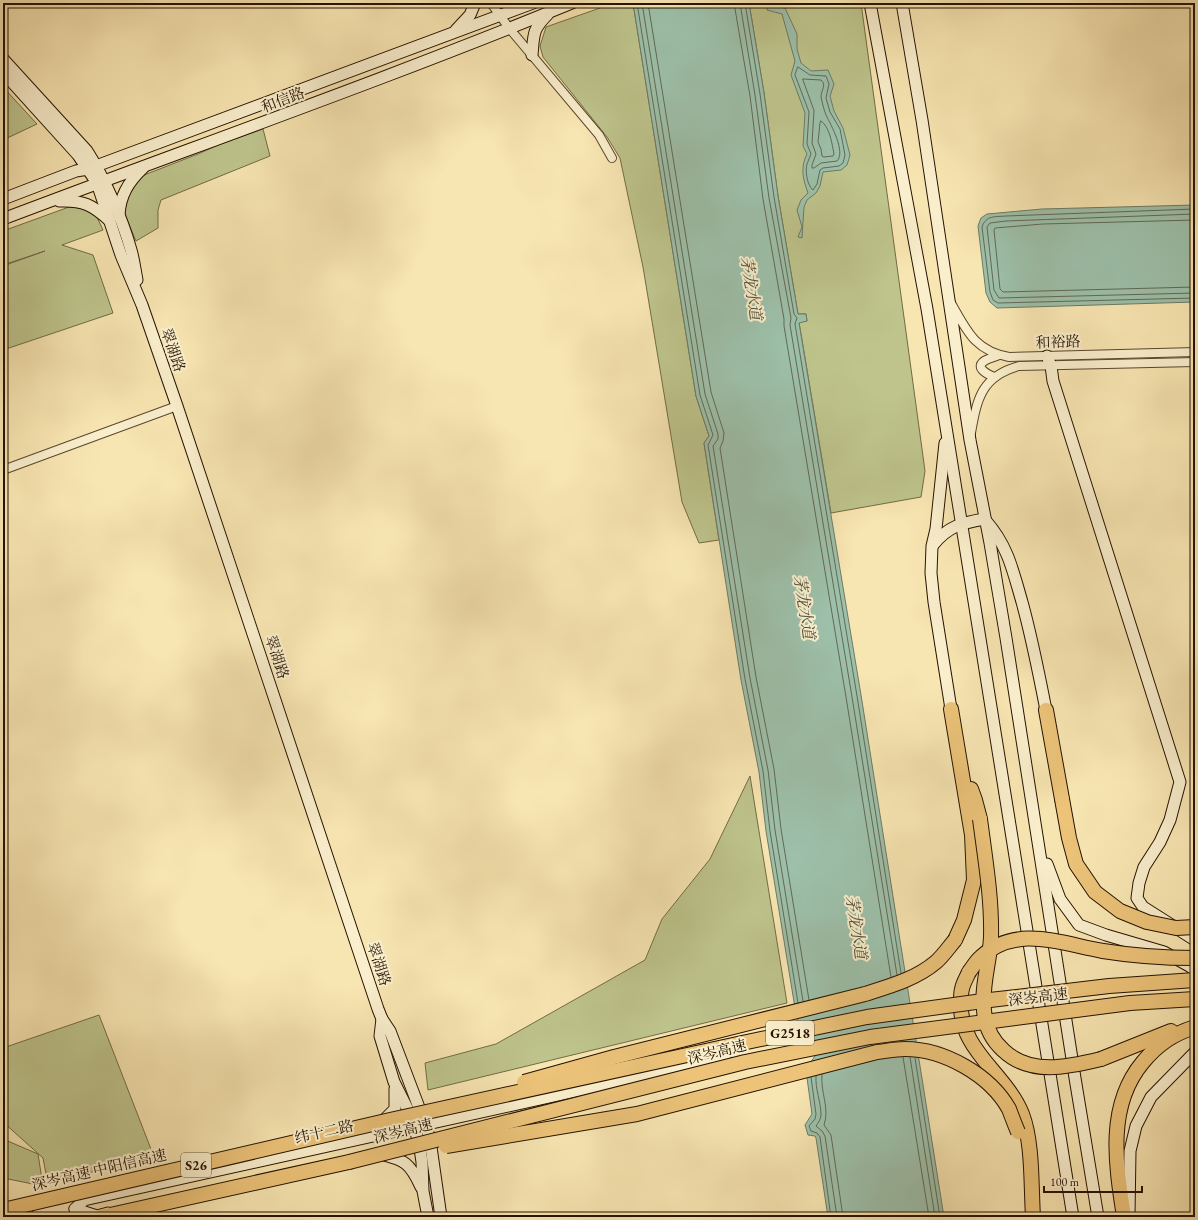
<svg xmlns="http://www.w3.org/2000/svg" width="1198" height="1220" font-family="'EB Garamond','Noto Serif SC',serif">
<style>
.green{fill:#bec48c;stroke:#726b46}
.water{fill:#9dc0aa;stroke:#6d7a66}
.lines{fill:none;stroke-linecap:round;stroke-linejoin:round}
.shore{stroke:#616956;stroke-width:1}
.street-casing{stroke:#5a472d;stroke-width:10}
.secondary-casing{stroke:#251201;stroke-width:13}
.highway-casing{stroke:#251201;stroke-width:16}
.street{stroke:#faefcd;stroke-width:8}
.secondary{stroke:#faefcd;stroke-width:11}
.highway{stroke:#ecc379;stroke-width:14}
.highway-bridge-casing{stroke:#251201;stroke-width:16;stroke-linecap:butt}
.highway-bridge{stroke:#ecc379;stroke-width:14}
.labels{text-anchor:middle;stroke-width:4;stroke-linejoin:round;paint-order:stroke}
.shield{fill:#faefcd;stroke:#65543e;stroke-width:1}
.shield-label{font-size:14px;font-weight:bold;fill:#251201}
.street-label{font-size:15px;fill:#251201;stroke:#faefcd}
.water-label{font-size:16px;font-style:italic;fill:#4f4f3c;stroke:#faefcd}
</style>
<rect width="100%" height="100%" fill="#f8e6b2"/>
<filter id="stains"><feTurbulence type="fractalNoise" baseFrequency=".005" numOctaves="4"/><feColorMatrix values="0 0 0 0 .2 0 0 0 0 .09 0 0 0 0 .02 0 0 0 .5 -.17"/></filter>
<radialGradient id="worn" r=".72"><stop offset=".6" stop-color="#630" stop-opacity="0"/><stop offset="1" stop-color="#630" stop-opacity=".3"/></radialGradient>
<!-- green -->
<g class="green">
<path d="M 614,3 L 633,3 L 696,396 L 709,436 L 704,443 L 719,540 L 699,543 L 682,502 L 643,267 L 620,158 L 607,137 L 543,57 L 540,46 L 546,27 Z"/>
<path d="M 749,3 L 861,3 L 925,471 L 921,497 L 831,513 L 799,322 L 807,321 L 806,314 L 798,314 L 778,196 L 764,93 Z"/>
<path d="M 3,87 L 37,124 L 3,140 Z"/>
<path d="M 263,129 L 270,156 L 161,200 L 158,210 L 158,228 L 136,241 L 123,210 L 124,199 L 139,177 L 198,154 L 218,145 Z"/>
<path d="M 69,207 L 82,208 L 96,215 L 103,230 L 62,245 L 93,255 L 113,313 L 3,350 L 3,266 L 45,251 L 3,265 L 3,231 Z"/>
<path d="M 750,776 L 787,1003 L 428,1090 L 425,1063 L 496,1044 L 645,960 L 662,919 L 710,859 Z"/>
<path d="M 99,1015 L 156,1162 L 47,1179 L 43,1158 L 3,1122 L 3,1048 Z"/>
<path d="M 3,1139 L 38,1154 L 43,1186 L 3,1178 Z"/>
</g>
<!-- water -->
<g class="water">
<path d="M 633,3 L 749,3 L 764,93 L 778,196 L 798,314 L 806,314 L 807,321 L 799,323 L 861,695 L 944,1217 L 828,1217 L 816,1138 L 815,1136 L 808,1135 L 805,1125 L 812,1114 L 807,1078 L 808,1066 L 815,1056 L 814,1052 L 807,1044 L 808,1038 L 799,1029 L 797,1020 L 766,831 L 759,772 L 741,680 L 704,443 L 709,436 L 696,396 Z"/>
<path d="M 767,4 L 785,8 L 797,34 L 797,49 L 801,63 L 811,71 L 828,70 L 834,84 L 830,96 L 834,111 L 843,128 L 850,155 L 847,165 L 841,170 L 823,172 L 820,186 L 816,193 L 807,200 L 804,207 L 802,238 L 798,237 L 802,227 L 797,210 L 801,200 L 808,193 C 803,179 800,168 807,154 L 803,146 L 805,113 L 791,75 L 795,61 L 782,14 L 767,10 Z"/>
<path d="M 1195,205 L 1195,302 L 997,308 L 990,302 L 986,293 L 978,226 L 981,218 L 987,214 L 1042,209 Z"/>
</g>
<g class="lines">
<!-- shore -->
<g class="shore">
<path d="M 637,3 L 700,395 L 713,435 L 708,445 L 745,679 L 763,771 L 770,831 L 798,1003"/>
<path d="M 642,3 L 705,394 L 718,434 L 718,439 L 713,446 L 750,678 L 768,770 L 775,830 L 803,1001"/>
<path d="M 648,3 L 711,392 L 724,433 L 723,441 L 720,448 L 756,677 L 774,769 L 781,829 L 809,1000"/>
<path d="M 734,3 L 750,96 L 763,199 L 784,319 L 784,326 L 846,697 L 891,977"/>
<path d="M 740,3 L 755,95 L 769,198 L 791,318 L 790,325 L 852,697 L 897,975"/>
<path d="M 745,3 L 760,94 L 774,197 L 794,314 L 797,318 L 795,324 L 857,696 L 901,973"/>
<path d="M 798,67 L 810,75 L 826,76 L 829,84 L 826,98 L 830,112 L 840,129 L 845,155 L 843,163 L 839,166 L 823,168 L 820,170 L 817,184 L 813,190 C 807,185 805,171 807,164 C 808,161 810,157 811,154 L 807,144 L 809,112 L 795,75 Z"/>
<path d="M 803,79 L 821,80 C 827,85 821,90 821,97 C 822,102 824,110 826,115 C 831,125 846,152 837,161 L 821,163 L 814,168 L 812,168 L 812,165 L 816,154 L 812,143 L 814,111 Z"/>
<path d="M 821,121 C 830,127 832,144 834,154 L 833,156 L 824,157 L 822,156 L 821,149 L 818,142 L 820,123 Z"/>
<path d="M 1195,209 L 1006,216 C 995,217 986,215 982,227 L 990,292 L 993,300 L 998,303 L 1195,298"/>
<path d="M 1195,214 L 1006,221 L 990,223 L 987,227 L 994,290 L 999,298 L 1195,293"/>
<path d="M 1195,220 L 1043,224 L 995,228 L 994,230 L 1000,289 L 1003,292 L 1195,287"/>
<path d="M 903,1057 L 929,1217"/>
<path d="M 910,1057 L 935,1217"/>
<path d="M 915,1058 L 940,1217"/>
<path d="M 822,1074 C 820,1092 830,1108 824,1125 L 831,1135 L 843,1217"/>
<path d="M 816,1076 C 815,1089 821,1102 821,1115 C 821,1119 818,1123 816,1126 L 822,1131 L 825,1136 L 837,1217"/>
<path d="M 811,1077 L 816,1114 L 815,1119 L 809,1126 L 811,1131 L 817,1133 L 820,1137 L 831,1217"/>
</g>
<defs>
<g id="street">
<path d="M 491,3 L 509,28 L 599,135 L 612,158"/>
<path d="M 951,303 C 967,331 975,351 1009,357 L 1195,352"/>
<path d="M 994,377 C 987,374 973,367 986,360 C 990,358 995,357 999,355"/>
<path d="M 971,433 C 977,398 982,376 1019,366 L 1195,362"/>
<path d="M 3,470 L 177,406"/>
</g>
<g id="secondary">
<path d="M 870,3 L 927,309 L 1073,1217"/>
<path d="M 902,3 L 922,120 L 970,440 L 990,543 L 1006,638 L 1075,1078 L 1098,1217"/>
<path d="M 456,30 L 470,15 L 475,3"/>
<path d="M 532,55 C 534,34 532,30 548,14"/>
<path d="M 3,59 L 87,151 C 105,179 122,218 131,250 C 134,260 135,270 137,280"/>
<path d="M 3,72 L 78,155 L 97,183 L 121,255 L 142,305 L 177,406 L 378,1009 L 382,1019 L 390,1031 L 426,1126 L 430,1140 L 441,1217"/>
<path d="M 3,199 L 76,171 L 88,169 L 533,3"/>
<path d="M 59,201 C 83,200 93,205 110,221"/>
<path d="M 119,215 C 120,195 129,181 143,168"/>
<path d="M 3,219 C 193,147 384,80 572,3"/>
<path d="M 1047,356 L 1051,366 L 1053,381 L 1180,782 L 1170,820 L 1160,842 L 1144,867 L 1139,883 L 1137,898 L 1143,907 L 1195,940"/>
<path d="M 945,443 L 936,529 L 932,546 L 931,573 L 934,602 L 951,709"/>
<path d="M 986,521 C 1008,546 1013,571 1022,602 C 1032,638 1039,674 1046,710"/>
<path d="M 933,545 C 948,526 962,523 984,519"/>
<path d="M 1047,864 L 1060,899 L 1079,925 L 1106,935 L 1164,952 L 1191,967 L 1195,971"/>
<path d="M 382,1019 L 380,1036 L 394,1082 L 408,1110 L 419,1142 L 422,1162 L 423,1191 L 428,1217"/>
<path d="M 382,1122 L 395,1109 L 395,1089"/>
<path d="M 380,1154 C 405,1160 410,1163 421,1187"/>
<path d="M 75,1209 L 84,1200 L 725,1058"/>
<path d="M 75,1209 L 97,1216 L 108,1213"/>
<path d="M 3,1213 L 27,1214"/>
<path d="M 1129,1216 L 1130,1151 L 1136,1126 L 1151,1097 L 1195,1052"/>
</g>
<g id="highway">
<path d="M 951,709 L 972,835 L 974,880 L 964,920 L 955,940"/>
<path d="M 1046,710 L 1062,799"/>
<path d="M 971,789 L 975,800 L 980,819"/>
<path d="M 969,972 C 967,977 963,983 962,989 C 961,992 961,997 961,1001 C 958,1050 1005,1072 1022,1114 C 1033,1143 1031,1186 1033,1217"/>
<path d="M 1101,1059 L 1171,1031"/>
<path d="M 101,1217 L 349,1162"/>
<path d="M 1124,1217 C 1116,1165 1106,1106 1143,1062 C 1158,1044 1173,1034 1195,1027"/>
</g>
</defs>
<!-- street casing -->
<use href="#street" class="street-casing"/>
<!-- secondary casing -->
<use href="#secondary" class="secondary-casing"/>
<!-- highway casing -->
<use href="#highway" class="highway-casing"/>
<!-- street -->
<use href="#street" class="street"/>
<!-- secondary -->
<use href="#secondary" class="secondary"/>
<!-- highway -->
<use href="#highway" class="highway"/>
<defs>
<g id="highway-bridge">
<path d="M 1062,799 L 1069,838 L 1076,864 L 1095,892 L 1120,911 L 1147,922 L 1176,928 L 1195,927"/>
<path d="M 980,819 C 985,858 992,898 991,937 C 990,961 981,987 984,1010 C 985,1026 991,1039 1003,1050 C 1030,1076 1068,1067 1101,1059"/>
<path d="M 969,972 C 973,967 976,961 981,957 C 1017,924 1062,944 1103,951 C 1134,956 1164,958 1195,958"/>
<path d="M 524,1082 L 614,1057 L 865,994 C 890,986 916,979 936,962 C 943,956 949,947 955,940"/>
<path d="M 446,1146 L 637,1114 L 877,1052 C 886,1051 896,1049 905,1049 C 944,1049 990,1075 1009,1109 C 1012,1117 1015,1125 1018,1132"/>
<path d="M 349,1162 L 745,1062 L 870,1037 L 1130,1003 L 1195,999"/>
<path d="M 3,1210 L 390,1120 L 742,1043 L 867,1017 L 990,1000 L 1109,986 L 1195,980"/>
</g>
</defs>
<!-- highway-bridge casing -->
<use href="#highway-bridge" class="highway-bridge-casing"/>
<!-- highway-bridge -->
<use href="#highway-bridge" class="highway-bridge"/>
</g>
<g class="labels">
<!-- shield labels -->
<g class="shield">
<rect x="766" y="1021" width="48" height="24" rx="3"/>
<rect x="181" y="1153" width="30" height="24" rx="3"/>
</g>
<g class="shield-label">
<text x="790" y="1038">G2518</text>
<text x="196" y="1170">S26</text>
</g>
<!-- street labels -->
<g class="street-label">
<text transform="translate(283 100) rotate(-21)" y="5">和信路</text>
<text transform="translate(1058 342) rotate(-2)" y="5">和裕路</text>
<text transform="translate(173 350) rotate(71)" y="5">翠湖路</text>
<text transform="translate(277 657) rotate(72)" y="5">翠湖路</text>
<text transform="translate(379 964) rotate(72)" y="5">翠湖路</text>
<text transform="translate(1038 997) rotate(-7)" y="5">深岑高速</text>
<text transform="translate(717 1052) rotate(-14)" y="5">深岑高速</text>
<text transform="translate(403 1131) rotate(-14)" y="5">深岑高速</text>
<text transform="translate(324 1132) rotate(-13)" y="5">纬十二路</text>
<text transform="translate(99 1170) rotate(-13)" y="5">深岑高速 中阳信高速</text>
</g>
<!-- water labels -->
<g class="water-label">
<text transform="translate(752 288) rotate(81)" y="6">茅龙水道</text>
<text transform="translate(805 607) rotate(81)" y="6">茅龙水道</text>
<text transform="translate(857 927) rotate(81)" y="6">茅龙水道</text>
</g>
</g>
<!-- margin -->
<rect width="1198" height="1220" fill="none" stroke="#f8e6b2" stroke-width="16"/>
<rect x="4" y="4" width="1190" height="1212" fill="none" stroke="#251201" stroke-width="2"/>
<rect x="8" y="8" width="1182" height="1204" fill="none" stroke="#251201"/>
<!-- scale -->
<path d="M1044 1186v6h98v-6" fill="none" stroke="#251201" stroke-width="2"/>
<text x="1050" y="1186" font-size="12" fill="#251201" stroke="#faefcd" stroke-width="3" paint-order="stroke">100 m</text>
<rect width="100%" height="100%" filter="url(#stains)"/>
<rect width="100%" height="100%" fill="url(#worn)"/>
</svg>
